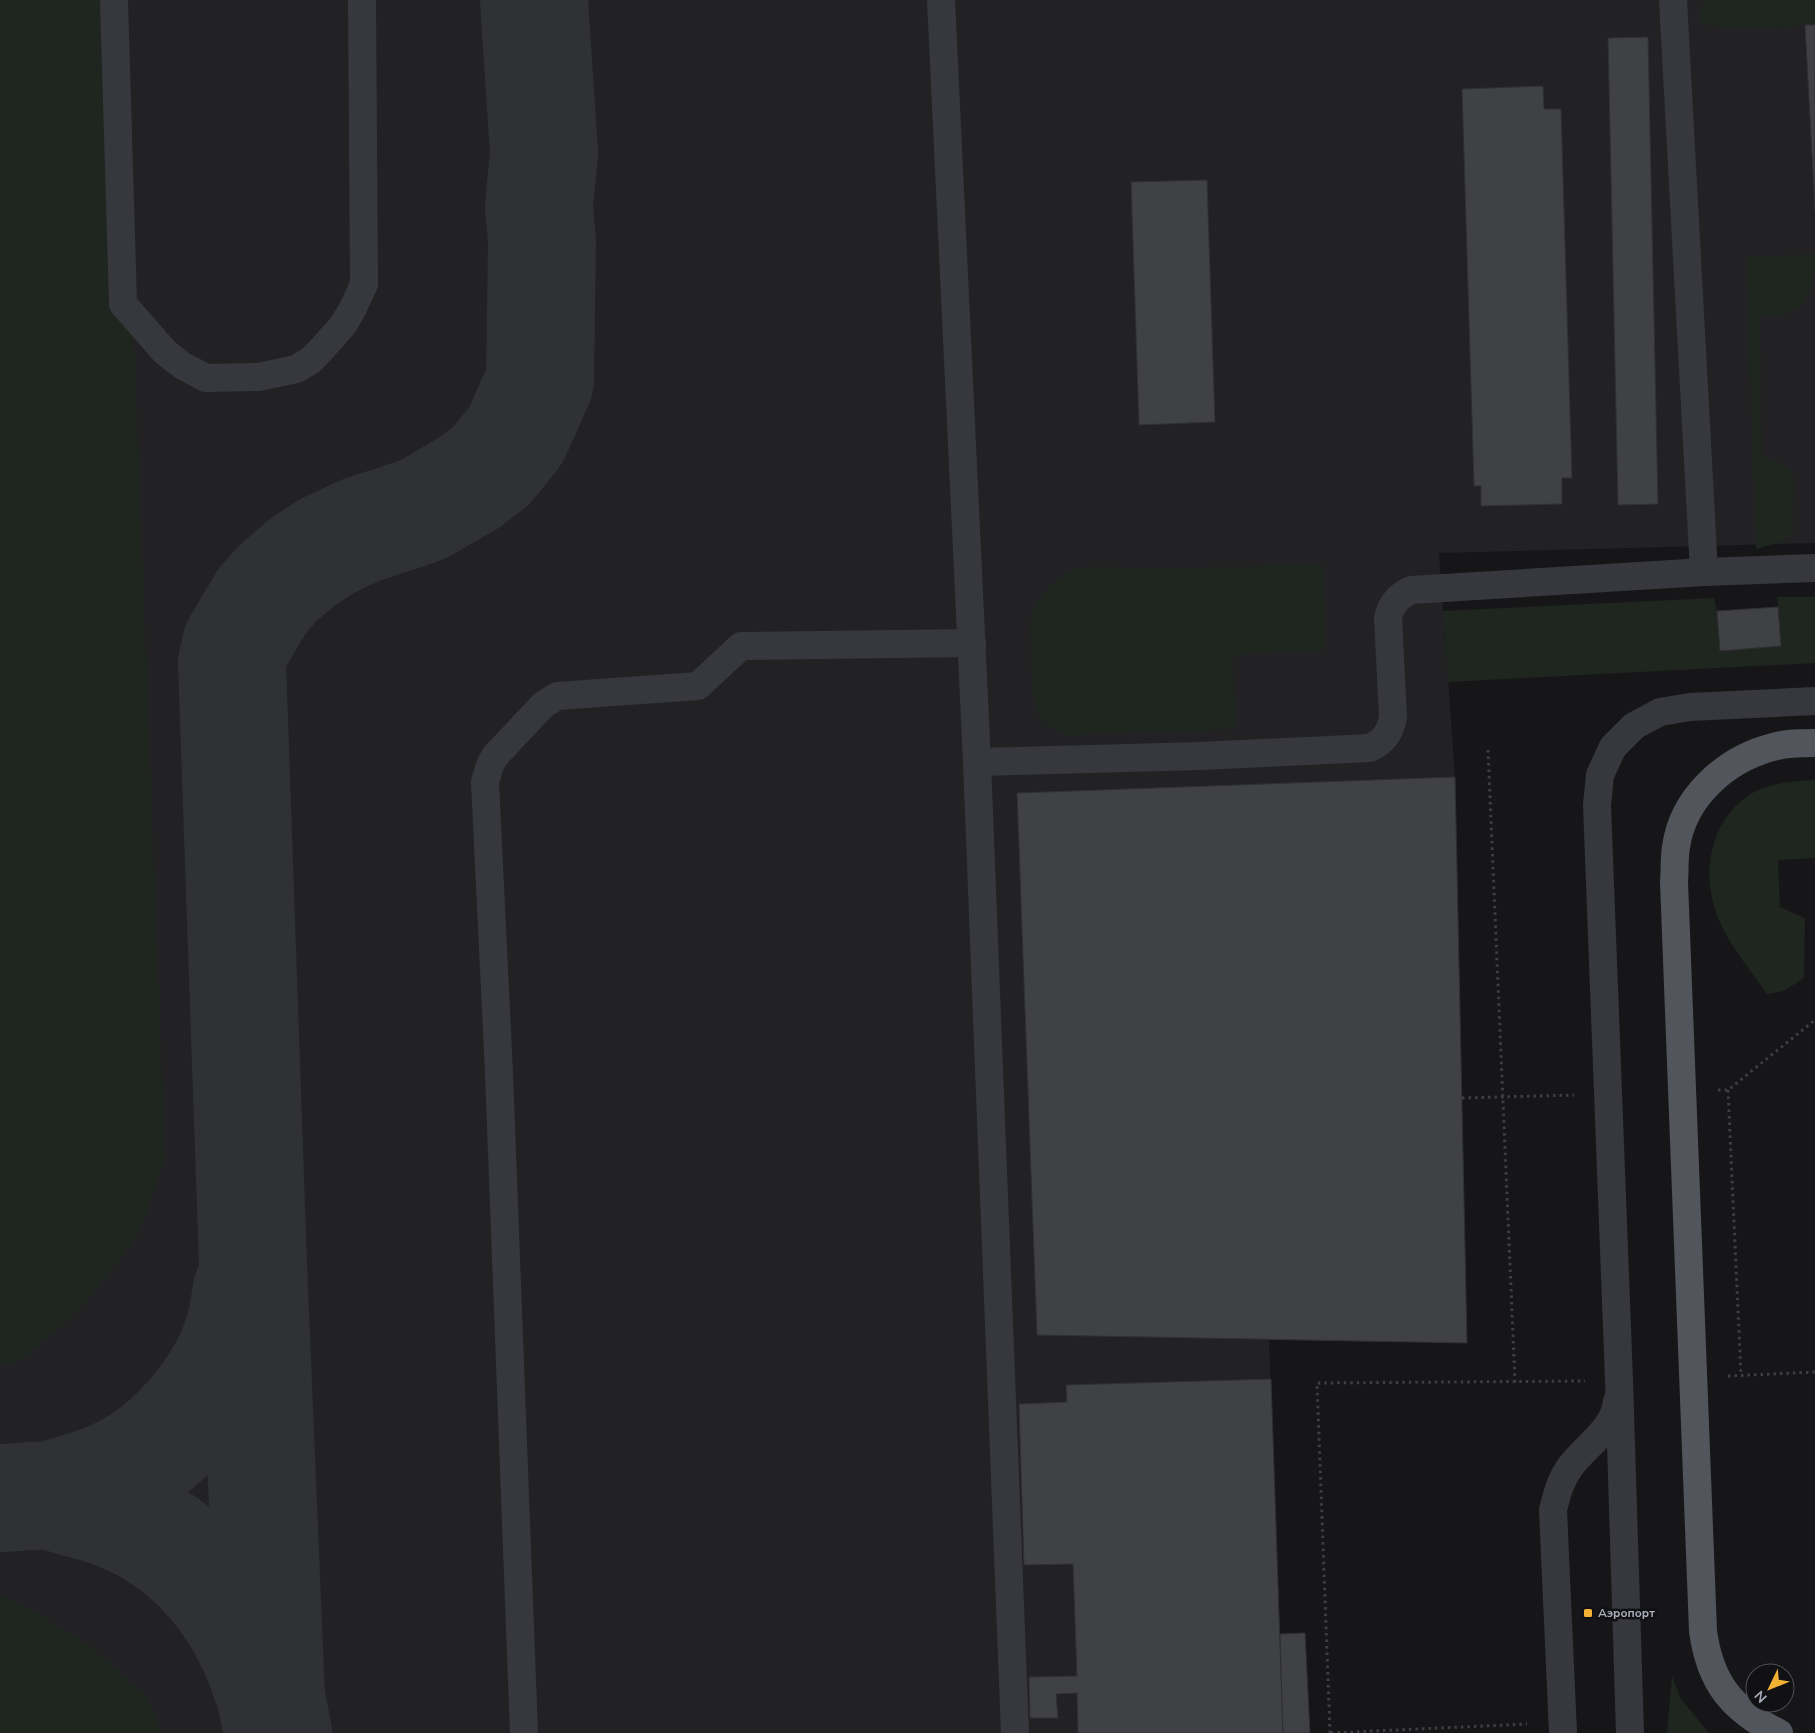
<svg xmlns="http://www.w3.org/2000/svg" width="1815" height="1733" font-family="'Nunito Sans',sans-serif">
<style>
.built{fill:#222225}
.green{fill:#1e261f}
.lines{fill:none;stroke-linecap:round;stroke-linejoin:round}
.taxiway{stroke:#303135;stroke-width:108}
.building{fill:#404145;stroke:#303034}
.path{stroke:#3d3f44;stroke-width:3;stroke-dasharray:2.5 4;stroke-linecap:butt}
.minor{stroke:#37383d;stroke-width:28}
.major{stroke:#53555c;stroke-width:28}
.poi-dot{fill:#f2b134;stroke:#111113;stroke-width:2}
.labels{text-anchor:middle;stroke-width:5;stroke-linejoin:round;paint-order:stroke}
.poi-label{font-size:12px;font-weight:bold;fill:#a8adb8;stroke:#111113;text-anchor:start}
</style>
<rect width="100%" height="100%" fill="#161618"/>
<!-- built -->
<path class="built" d="M 0,0 L 1815,0 L 1815,543 L 1439,553 L 1455,777 L 1467,1343 L 1269,1340 L 1283,1733 L 0,1733 Z"/>
<!-- green -->
<g class="green">
<path d="M 0,0 L 121,0 L 165,1157 L 138,1236 L 80,1309 L 24,1358 L 0,1366 Z"/>
<path d="M 1705,0 L 1815,0 L 1815,25 L 1735,28 L 1701,24 L 1702,8 Z"/>
<path d="M 1815,254 C 1815,277 1813,309 1783,315 C 1776,316 1767,315 1760,315 L 1762,456 C 1775,461 1787,463 1794,476 L 1793,533 L 1782,542 L 1756,549 L 1746,257 Z"/>
<path d="M 1324,564 L 1326,650 L 1233,655 L 1235,729 L 1069,735 C 1057,731 1044,726 1038,714 C 1030,697 1031,643 1030,622 C 1035,600 1054,578 1076,569 C 1085,565 1128,568 1141,568 C 1202,568 1263,566 1324,564 Z"/>
<path d="M 1777,597 L 1815,597 L 1815,663 L 1448,682 L 1443,611 L 1714,598 L 1717,611 L 1720,651 L 1781,646 Z"/>
<path d="M 1815,780 L 1815,858 L 1778,860 L 1780,907 L 1805,918 L 1804,978 L 1784,991 L 1767,994 C 1751,971 1729,945 1719,920 C 1701,878 1708,826 1745,798 C 1764,783 1792,781 1815,780 Z"/>
<path d="M 0,1596 L 34,1611 L 94,1649 L 146,1696 L 162,1733 L 0,1733 Z"/>
<path d="M 1672,1676 L 1681,1699 L 1709,1733 L 1667,1733 Z"/>
</g>
<g class="lines">
<!-- taxiway -->
<g class="taxiway">
<path d="M 46,1496 C 71,1489 96,1483 118,1472 C 172,1447 224,1384 240,1327 C 243,1315 245,1302 247,1290"/>
<path d="M 0,1498 C 15,1498 31,1495 46,1496 C 57,1497 69,1501 79,1504 C 174,1525 238,1595 267,1686"/>
<path d="M 278,1733 L 271,1697 L 253,1264 L 232,663 L 236,645 L 262,601 L 278,583 L 304,561 L 327,546 L 361,530 L 410,514 L 426,508 L 446,496 L 470,482 L 491,466 L 516,435 L 540,381 L 542,241 L 539,206 L 544,153 L 534,0"/>
</g>
</g>
<!-- building -->
<g class="building">
<path d="M 1805,25 L 1815,25 L 1815,211 Z"/>
<path d="M 1648,37 L 1658,504 L 1618,505 L 1608,38 Z"/>
<path d="M 1543,86 L 1544,109 L 1561,109 L 1572,478 L 1562,478 L 1562,504 L 1481,506 L 1481,486 L 1474,486 L 1462,89 Z"/>
<path d="M 1207,180 L 1215,422 L 1139,425 L 1131,182 Z"/>
<path d="M 1778,607 L 1781,646 L 1720,651 L 1717,611 Z"/>
<path d="M 1455,777 L 1467,1343 L 1037,1335 L 1017,793 Z"/>
<path d="M 1271,1379 L 1283,1733 L 1078,1733 L 1077,1693 L 1056,1694 L 1058,1718 L 1030,1718 L 1029,1677 L 1077,1676 L 1073,1564 L 1024,1565 L 1019,1404 L 1067,1402 L 1066,1385 Z"/>
<path d="M 1305,1633 L 1310,1733 L 1283,1733 L 1280,1634 Z"/>
</g>
<g class="lines">
<!-- path -->
<g class="path">
<path d="M 1488,750 L 1515,1382"/>
<path d="M 1718,1090 L 1728,1090 L 1815,1020"/>
<path d="M 1728,1090 L 1741,1375"/>
<path d="M 1462,1098 L 1574,1095"/>
<path d="M 1728,1376 L 1815,1372"/>
<path d="M 1330,1733 L 1317,1383 L 1585,1381"/>
<path d="M 1331,1733 L 1527,1724"/>
</g>
<!-- minor -->
<g class="minor">
<path d="M 114,0 L 123,304 L 165,352 L 183,366 L 206,378 L 259,377 L 296,369 L 310,361 L 320,351 L 343,325 L 352,310 L 364,284 L 362,0"/>
<path d="M 941,0 L 977,762 L 1015,1733"/>
<path d="M 1673,0 L 1704,572"/>
<path d="M 977,762 L 1200,756 L 1370,748 C 1384,741 1390,733 1393,717 L 1388,618 C 1391,604 1398,596 1411,590 L 1704,572 L 1815,568"/>
<path d="M 524,1733 L 499,1073 L 485,782 L 490,765 L 495,756 L 543,705 L 557,696 L 698,686 L 741,646 L 972,643"/>
<path d="M 1563,1733 L 1553,1510 C 1557,1494 1560,1481 1570,1467 C 1585,1446 1615,1429 1617,1401"/>
<path d="M 1630,1733 L 1619,1380 L 1597,805 L 1600,775 L 1613,747 L 1634,726 L 1660,712 L 1690,707 L 1815,701"/>
</g>
<!-- major -->
<path class="major" d="M 1779,1733 C 1732,1710 1710,1683 1703,1631 L 1674,882 C 1675,870 1674,858 1676,847 C 1683,797 1726,759 1773,747 C 1786,743 1801,743 1815,743"/>
</g>
<!-- markers -->
<rect class="poi-dot" x="1583" y="1608" width="10" height="10" rx="2.5"/>
<g class="labels">
<!-- poi labels -->
<g class="poi-label">
<text x="1598" y="1617">Аэропорт</text>
</g>
</g>
<!-- north arrow -->
<g transform="translate(1770 1688) rotate(227)"><circle r="24" fill="#111113" stroke="#4d4f55"/>
<path d="M0-4L9 19L0 12L-9 19Z" fill="#f2b134"/>
<text y="-8" font-size="14" font-weight="bold" text-anchor="middle" fill="#a8adb8">N</text>
</g>
</svg>
